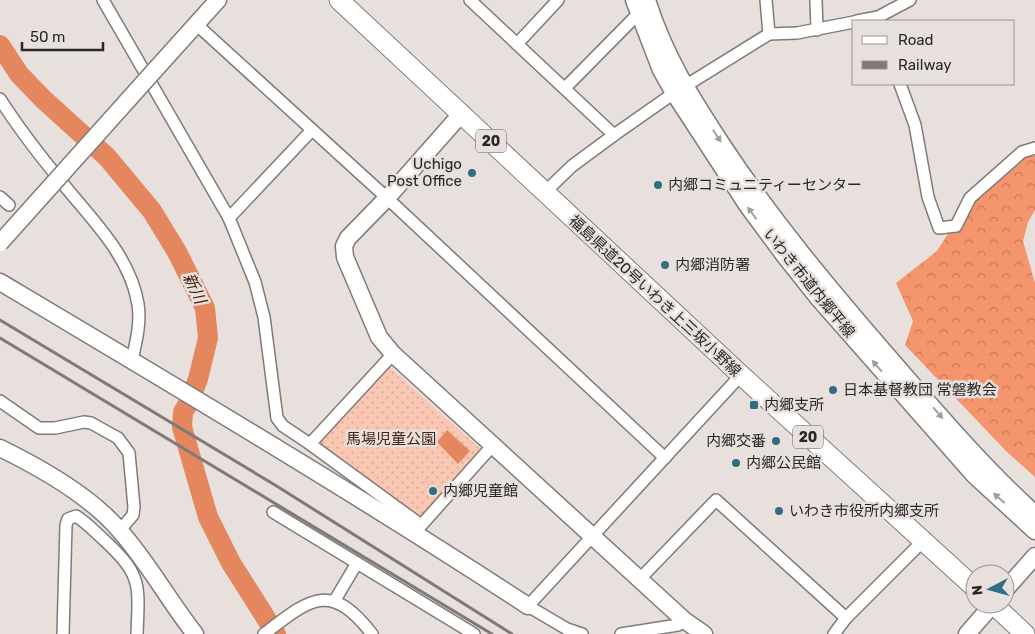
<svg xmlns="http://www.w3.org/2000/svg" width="1035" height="634" font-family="Rubik,'Noto Sans JP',sans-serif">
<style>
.forest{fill:url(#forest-crowns)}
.park{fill:url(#park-dots)}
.water{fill:#e4865e}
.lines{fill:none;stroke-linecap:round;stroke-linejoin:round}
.river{stroke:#e4865e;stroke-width:20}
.street-casing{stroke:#817b78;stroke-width:14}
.secondary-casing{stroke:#817b78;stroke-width:19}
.primary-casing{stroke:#817b78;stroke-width:21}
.street{stroke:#fff;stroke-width:11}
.secondary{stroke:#fff;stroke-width:16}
.primary{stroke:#fff;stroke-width:19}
.rail{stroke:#7f7a78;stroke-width:3}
.secondary-bridge-casing{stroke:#817b78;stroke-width:19;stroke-linecap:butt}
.secondary-bridge{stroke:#fff;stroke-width:16}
.oneway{fill:#9f9e9d}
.poi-dot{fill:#306e84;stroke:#e7e0dd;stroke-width:2}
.labels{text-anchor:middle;stroke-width:5;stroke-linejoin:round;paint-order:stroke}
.shield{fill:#e7e0dd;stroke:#635f5d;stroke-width:1}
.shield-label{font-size:14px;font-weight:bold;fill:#2a2826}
.poi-label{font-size:15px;fill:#2a2826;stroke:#e7e0dd;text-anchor:start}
.street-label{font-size:15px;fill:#2a2826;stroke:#e7e0dd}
.park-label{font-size:15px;fill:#482313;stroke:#e7e0dd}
.water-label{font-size:16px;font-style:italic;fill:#462110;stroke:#e7e0dd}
</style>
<defs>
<pattern id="forest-crowns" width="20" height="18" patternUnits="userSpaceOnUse" patternTransform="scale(1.25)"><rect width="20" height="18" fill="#f4956d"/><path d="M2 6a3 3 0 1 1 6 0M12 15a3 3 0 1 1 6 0" fill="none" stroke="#c67a59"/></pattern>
<pattern id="park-dots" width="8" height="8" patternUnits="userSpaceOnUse" patternTransform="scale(1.25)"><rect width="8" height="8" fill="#f9c7b2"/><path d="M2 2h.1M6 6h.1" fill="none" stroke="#d6ab99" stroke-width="1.8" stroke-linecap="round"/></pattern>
</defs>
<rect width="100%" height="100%" fill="#e7e0dd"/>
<!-- forest -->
<path class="forest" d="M 1035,152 L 1035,210 L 1028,222 L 1023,241 L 1035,283 L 1035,477 L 1006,451 L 905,345 L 913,321 L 896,283 L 937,251 L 968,203 L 1016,160 Z"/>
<!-- park -->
<path class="park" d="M 385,363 L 486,454 L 421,525 L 310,444 Z"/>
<!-- water -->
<path class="water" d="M 447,430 L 470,451 L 458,464 L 437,442 Z"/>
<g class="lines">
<!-- river -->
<path class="river" d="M 0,45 L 19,74 L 43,99 L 107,157 L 152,211 L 177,252 L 205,308 L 208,338 L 198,379 L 188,404 L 183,412 L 182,427 L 208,517 L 231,563 L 276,634"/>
<defs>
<g id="street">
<path d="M 103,0 L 229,218 L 255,282 L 264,317 L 277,418 L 283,426 L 310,444"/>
<path d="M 470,0 L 614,135"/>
<path d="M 766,0 L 769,34"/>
<path d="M 816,0 L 817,30"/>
<path d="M 857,21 L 878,17 L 910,0"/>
<path d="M 196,24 L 387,198 L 665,458"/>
<path d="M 517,44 L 558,0"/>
<path d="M 900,84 L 915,125 L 928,197 L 939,228 L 956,226 L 970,198 L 1022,152 L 1035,148"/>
<path d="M 565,88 L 638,14"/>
<path d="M 0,99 C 19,129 41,157 64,185 C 93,221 130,256 138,304 C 141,323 136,342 132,360"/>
<path d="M 544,193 L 572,166 L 614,135 L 674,93 L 769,34 L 797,33 L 854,22"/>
<path d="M 0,197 L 9,205"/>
<path d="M 229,218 L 312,130"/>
<path d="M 393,354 L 310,444 L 421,525"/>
<path d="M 0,401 L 39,428 L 55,428 L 84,422 L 91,423 L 118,438 L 129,453 L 134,507 L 133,515 L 120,530"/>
<path d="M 273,512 L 357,563"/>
<path d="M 417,530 L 493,445"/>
<path d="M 639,580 L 716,500 L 846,618"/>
<path d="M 335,600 L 357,563 L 474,634"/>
<path d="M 63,634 L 66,525 L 68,519 L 76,516 C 86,522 94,531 103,539 C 142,575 139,583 137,634"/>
<path d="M 264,634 C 310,599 330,580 372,634"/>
<path d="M 582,634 L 567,629 L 528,606 L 741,375"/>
<path d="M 621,634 L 678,625 L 684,620"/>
<path d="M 834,634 L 846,618 L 922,542"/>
</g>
<g id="secondary">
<path d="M 634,0 L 661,70 L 674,93 L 747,205 L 784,255 L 819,299 L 974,475 L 1035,531"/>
<path d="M 647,0 C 665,57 691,97 723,146 C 772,220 828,287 886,354 C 934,409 981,465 1035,514"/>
<path d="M 154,71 L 218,0"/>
<path d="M 462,113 L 387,198 L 348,238 L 344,246 L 345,257 L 379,337 L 393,354 L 684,620 L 704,634"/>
<path d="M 0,282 C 178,388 355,493 528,606"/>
<path d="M 0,448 C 41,468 92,497 121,532 C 149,564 169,601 195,634"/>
<path d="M 1005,590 L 1035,556"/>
<path d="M 967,634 L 993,604"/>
</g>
<g id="primary">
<path d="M 339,0 L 741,375 L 975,588"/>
<path d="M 993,604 L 1025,634"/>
</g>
</defs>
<!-- street casing -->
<use href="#street" class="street-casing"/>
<!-- secondary casing -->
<use href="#secondary" class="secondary-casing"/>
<!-- primary casing -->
<use href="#primary" class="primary-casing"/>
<!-- street -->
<use href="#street" class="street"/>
<!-- secondary -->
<use href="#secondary" class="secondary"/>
<!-- primary -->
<use href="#primary" class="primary"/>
<!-- rail -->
<g class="rail">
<path d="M 0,320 L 275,485 L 512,634"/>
<path d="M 0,338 L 492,634"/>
</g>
<defs>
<path id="secondary-bridge" d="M 0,243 L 154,71"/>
</defs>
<!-- secondary-bridge casing -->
<use href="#secondary-bridge" class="secondary-bridge-casing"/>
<!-- secondary-bridge -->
<use href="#secondary-bridge" class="secondary-bridge"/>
</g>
<!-- one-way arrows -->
<defs><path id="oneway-solid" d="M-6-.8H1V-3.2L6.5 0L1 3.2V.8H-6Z" transform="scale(1.25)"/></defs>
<g class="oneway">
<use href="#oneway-solid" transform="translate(717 136) rotate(57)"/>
<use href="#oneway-solid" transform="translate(752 213) rotate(-126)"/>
<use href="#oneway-solid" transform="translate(877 366) rotate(-131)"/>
<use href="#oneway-solid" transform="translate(938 413) rotate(49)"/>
<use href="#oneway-solid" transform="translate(999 498) rotate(-138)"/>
</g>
<!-- markers -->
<g class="poi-dot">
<circle cx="472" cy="173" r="5"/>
<circle cx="658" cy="185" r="5"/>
<circle cx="665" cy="265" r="5"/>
<circle cx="833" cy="390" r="5"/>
<rect x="749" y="400" width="10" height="10" rx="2.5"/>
<circle cx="776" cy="441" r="5"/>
<circle cx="736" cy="463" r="5"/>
<circle cx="433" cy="491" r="5"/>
<circle cx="779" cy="511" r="5"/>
</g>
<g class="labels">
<!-- shield labels -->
<g class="shield">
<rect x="476" y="129.5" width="30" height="23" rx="4"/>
<rect x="793" y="425.5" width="30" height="23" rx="4"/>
</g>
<g class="shield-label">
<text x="491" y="146">20</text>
<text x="808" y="442">20</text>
</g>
<!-- poi labels -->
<g class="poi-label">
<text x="462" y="169" text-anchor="end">Uchigo<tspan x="462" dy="17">Post Office</tspan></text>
<text x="668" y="190">内郷コミュニティーセンター</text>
<text x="675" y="270">内郷消防署</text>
<text x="843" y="395">日本基督教団 常磐教会</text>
<text x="764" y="410">内郷支所</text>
<text x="766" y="446" text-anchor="end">内郷交番</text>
<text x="746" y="468">内郷公民館</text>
<text x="443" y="496">内郷児童館</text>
<text x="789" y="516">いわき市役所内郷支所</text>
</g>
<!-- street labels -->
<g class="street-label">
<text transform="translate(809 283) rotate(51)" y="5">いわき市道内郷平線</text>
<text transform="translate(655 296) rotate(43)" y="5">福島県道20号いわき上三坂小野線</text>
</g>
<!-- park labels -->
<g class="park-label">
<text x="391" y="444">馬場児童公園</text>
</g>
<!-- water labels -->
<g class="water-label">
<text transform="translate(195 288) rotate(65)" y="6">新川</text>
</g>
</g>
<!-- legend -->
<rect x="852" y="20" width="162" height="65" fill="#e7e0dd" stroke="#9b9694"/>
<rect x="862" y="36" width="25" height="8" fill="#ffffff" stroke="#9b9694"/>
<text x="898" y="45" font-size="15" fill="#2a2826">Road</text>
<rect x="862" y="61" width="25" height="8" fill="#7f7a78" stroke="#9b9694"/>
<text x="898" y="70" font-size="15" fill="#2a2826">Railway</text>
<!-- north arrow -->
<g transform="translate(990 589) rotate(264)"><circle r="24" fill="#e7e0dd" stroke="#9b9694"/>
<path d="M0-4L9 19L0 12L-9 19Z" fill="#306e84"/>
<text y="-8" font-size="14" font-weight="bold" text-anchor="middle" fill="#2a2826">N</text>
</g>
<!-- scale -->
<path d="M22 42v8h81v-8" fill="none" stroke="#2a2826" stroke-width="2.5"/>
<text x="30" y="42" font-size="15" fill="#2a2826" stroke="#e7e0dd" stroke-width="4" paint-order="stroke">50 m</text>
</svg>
